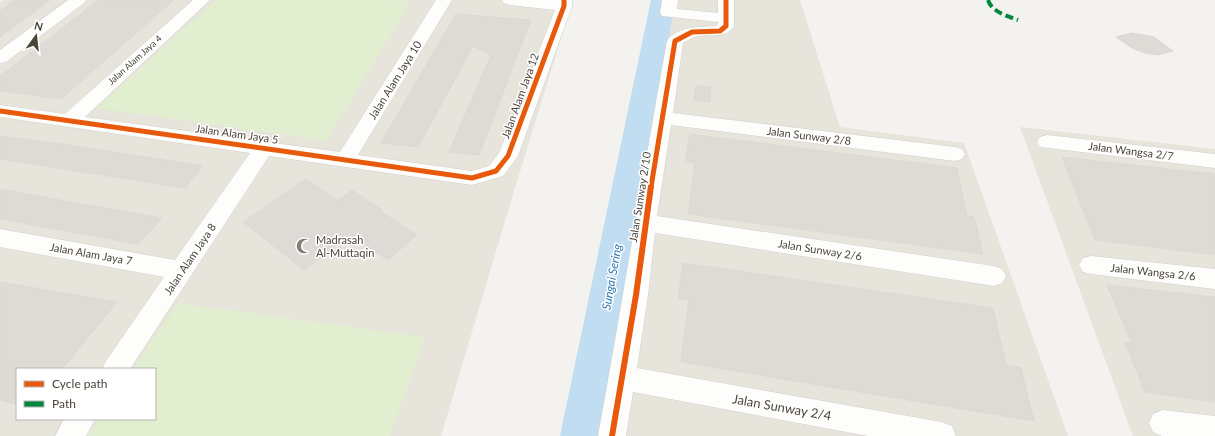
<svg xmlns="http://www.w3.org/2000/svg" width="1215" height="436" font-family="Lato,sans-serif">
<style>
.residential{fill:#e7e4dc;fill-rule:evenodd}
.green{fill:#e1eecf}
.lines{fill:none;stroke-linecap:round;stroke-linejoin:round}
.river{fill:#c0ddf1;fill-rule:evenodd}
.building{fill:#dedbd6;stroke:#dcd9d4}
.street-casing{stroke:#d2d0cb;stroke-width:1}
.street{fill:#fdfdfc;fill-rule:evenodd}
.quiet{stroke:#00873e;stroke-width:4;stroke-dasharray:8 4;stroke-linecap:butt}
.cycleway-far1-casing{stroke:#fff;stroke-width:7}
.cycleway-casing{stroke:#fff;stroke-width:9}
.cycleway-far1{stroke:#e8590c;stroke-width:5}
.cycleway{stroke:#e8590c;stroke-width:6}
.labels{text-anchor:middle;stroke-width:3;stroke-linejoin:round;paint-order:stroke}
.far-street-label{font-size:9px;fill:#4b4439;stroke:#fff}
.street-label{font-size:11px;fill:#4b4439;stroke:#fff}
.poi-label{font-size:11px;fill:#4b4439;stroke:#fff;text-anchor:start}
.water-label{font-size:12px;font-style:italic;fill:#2e7ab2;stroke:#fff}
.near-street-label{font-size:13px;fill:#4b4439;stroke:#fff}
</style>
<rect width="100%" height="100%" fill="#f4f2ee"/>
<!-- residential -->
<g class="residential">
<path d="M 4,0 L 573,0 L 514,191 L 441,436 L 0,436 L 0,3 ZM 17,369 L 155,369 L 155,419 L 17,419 Z"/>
<path d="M 668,0 L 800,0 L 840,127 L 964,143 L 1068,436 L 599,436 Z"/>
<path d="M 1020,127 L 1215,149 L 1215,436 L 1133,436 Z"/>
</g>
<!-- green -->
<g class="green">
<path d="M 216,0 L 393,0 L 411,2 L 326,141 L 97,108 Z"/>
<path d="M 178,303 L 425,337 L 390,436 L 88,436 L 100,419 L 155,419 L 155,369 L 133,369 Z"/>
</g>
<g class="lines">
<!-- river -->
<path class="river" d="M 651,0 L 675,0 L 604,436 L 560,436 Z"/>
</g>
<!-- building -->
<g class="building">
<path d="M 15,0 L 50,0 L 0,37 L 0,11 Z"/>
<path d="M 99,0 L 174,0 L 61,99 L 0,91 L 0,76 Z"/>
<path d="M 456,14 L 531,20 L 479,155 L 449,152 L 491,55 L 473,46 L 418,147 L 381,143 Z"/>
<path d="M 1132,33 L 1154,37 L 1173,51 L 1158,55 L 1145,53 L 1132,48 L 1116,37 Z"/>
<path d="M 696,86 L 711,87 L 710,102 L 694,100 Z"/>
<path d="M 690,134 L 957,168 L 967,216 L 974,217 L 983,254 L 688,214 L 695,163 L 685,162 Z"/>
<path d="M 0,136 L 68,145 L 203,166 L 185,188 L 0,159 Z"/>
<path d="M 1062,157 L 1215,174 L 1215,255 L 1095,240 Z"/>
<path d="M 306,179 L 338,201 L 352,190 L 382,210 L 380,211 L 417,235 L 388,260 L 349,235 L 304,270 L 243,222 Z"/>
<path d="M 0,189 L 65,201 L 162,218 L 138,244 L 0,219 Z"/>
<path d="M 683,263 L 993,308 L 1006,365 L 1021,368 L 1034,421 L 681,362 L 689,300 L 678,299 Z"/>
<path d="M 0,282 L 117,302 L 62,369 L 17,369 L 17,404 L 0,400 Z"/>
<path d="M 1107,285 L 1215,297 L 1215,402 L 1145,392 L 1125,342 L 1132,343 Z"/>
</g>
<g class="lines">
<defs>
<g id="street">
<path d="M 68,0 L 86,0 L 84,3 L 6,62 L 0,63 L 0,50 Z"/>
<path d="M 193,0 L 210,0 L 85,117 L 340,152 L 436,0 L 452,0 L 358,155 L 472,171 L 489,166 L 499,153 L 555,10 L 510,5 L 504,3 L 502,0 L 572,0 L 572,6 L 518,156 L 503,176 L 472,185 L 269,156 L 130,369 L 102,369 L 106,361 L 164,277 L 0,247 L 0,229 L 175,260 L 250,153 L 0,117 L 0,105 L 65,114 Z"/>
<path d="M 662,0 L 678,0 L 677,9 L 718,13 L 718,0 L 734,0 L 734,26 C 724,41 710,32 695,37 C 691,38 687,41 683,43 L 673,113 L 955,147 L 962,149 L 965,154 L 962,159 L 955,161 L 671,125 L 657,216 L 994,266 L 1002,269 L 1006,276 L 1002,283 L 994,286 L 655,233 L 648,295 L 637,368 L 942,422 L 952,426 L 956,436 L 868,436 L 633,392 L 626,436 L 598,436 C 622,305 643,173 667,41 C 677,26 700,27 716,26 L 718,24 L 718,22 L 662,16 L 660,13 Z"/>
<path d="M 1047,135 L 1215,154 L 1215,168 L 1040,147 L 1037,142 L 1040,137 Z"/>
<path d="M 1091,256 L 1215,269 L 1215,289 L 1091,274 L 1083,272 L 1079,265 L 1083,258 Z"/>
<path d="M 1163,410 L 1215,416 L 1215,436 L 1162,436 L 1153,432 L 1149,423 L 1153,414 Z"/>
<path d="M 64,419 L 95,419 L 86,436 L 55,436 Z"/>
</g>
</defs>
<!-- street casing -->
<use href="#street" class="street-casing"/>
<!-- street -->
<use href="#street" class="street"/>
<!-- quiet -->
<path class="quiet" d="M 988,0 C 992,12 1007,16 1018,20"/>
<defs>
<g id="cycleway-far1">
<path d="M 0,111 L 472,178 L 496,171 L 508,156 L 564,6 L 564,0"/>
<path d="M 651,187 L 675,41 L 692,32 L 720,31 L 726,26 L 726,0"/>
</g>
<path id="cycleway" d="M 612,436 L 636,295 L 651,186"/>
</defs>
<!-- cycleway-far1 casing -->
<use href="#cycleway-far1" class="cycleway-far1-casing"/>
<!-- cycleway casing -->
<use href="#cycleway" class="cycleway-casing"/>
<!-- cycleway-far1 -->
<use href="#cycleway-far1" class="cycleway-far1"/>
<!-- cycleway -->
<use href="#cycleway" class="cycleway"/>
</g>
<!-- icons -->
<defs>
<symbol id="mosque-bare" viewBox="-9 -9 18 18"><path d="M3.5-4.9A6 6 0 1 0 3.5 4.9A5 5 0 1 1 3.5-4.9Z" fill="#868178" stroke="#fff" stroke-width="2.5" paint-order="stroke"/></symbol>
</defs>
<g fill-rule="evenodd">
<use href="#mosque-bare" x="293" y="235" width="22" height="22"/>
</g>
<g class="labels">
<!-- far-street labels -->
<g class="far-street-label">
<text transform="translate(135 60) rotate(-42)" y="3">Jalan Alam Jaya 4</text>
</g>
<!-- street labels -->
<g class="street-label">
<text transform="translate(395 80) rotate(-58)" y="4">Jalan Alam Jaya 10</text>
<text transform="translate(520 96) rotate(-70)" y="4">Jalan Alam Jaya 12</text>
<text transform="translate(237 134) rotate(8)" y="4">Jalan Alam Jaya 5</text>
<text transform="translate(809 136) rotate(7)" y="4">Jalan Sunway 2/8</text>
<text transform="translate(1131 151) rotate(7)" y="4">Jalan Wangsa 2/7</text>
<text transform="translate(640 197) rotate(-81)" y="4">Jalan Sunway 2/10</text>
<text transform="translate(820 250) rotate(9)" y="4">Jalan Sunway 2/6</text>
<text transform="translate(91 254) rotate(10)" y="4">Jalan Alam Jaya 7</text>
<text transform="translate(190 259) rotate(-56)" y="4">Jalan Alam Jaya 8</text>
<text transform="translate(1153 272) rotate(6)" y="4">Jalan Wangsa 2/6</text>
</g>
<!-- poi labels -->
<g class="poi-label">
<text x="316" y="244">Madrasah<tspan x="316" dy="13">Al-Muttaqin</tspan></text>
</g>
<!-- water labels -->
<g class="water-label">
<text transform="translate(612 277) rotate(-80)" y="4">Sungai Sering</text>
</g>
<!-- near-street labels -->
<g class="near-street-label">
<text transform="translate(782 407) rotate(10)" y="5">Jalan Sunway 2/4</text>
</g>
</g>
<!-- legend -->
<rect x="16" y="368" width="140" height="52" fill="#ffffff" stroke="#b7b4b0"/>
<rect x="24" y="381" width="20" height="6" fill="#e8590c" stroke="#b7b4b0"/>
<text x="52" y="388" font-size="12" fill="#4b4439">Cycle path</text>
<rect x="24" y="401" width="20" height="6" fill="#00873e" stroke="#b7b4b0"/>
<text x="52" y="408" font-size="12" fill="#4b4439">Path</text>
<!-- north arrow -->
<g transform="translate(36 36) rotate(15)" stroke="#ffffff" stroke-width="3" paint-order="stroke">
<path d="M0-3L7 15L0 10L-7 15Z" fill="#4b4439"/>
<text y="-6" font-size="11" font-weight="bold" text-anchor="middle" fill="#4b4439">N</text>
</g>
</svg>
